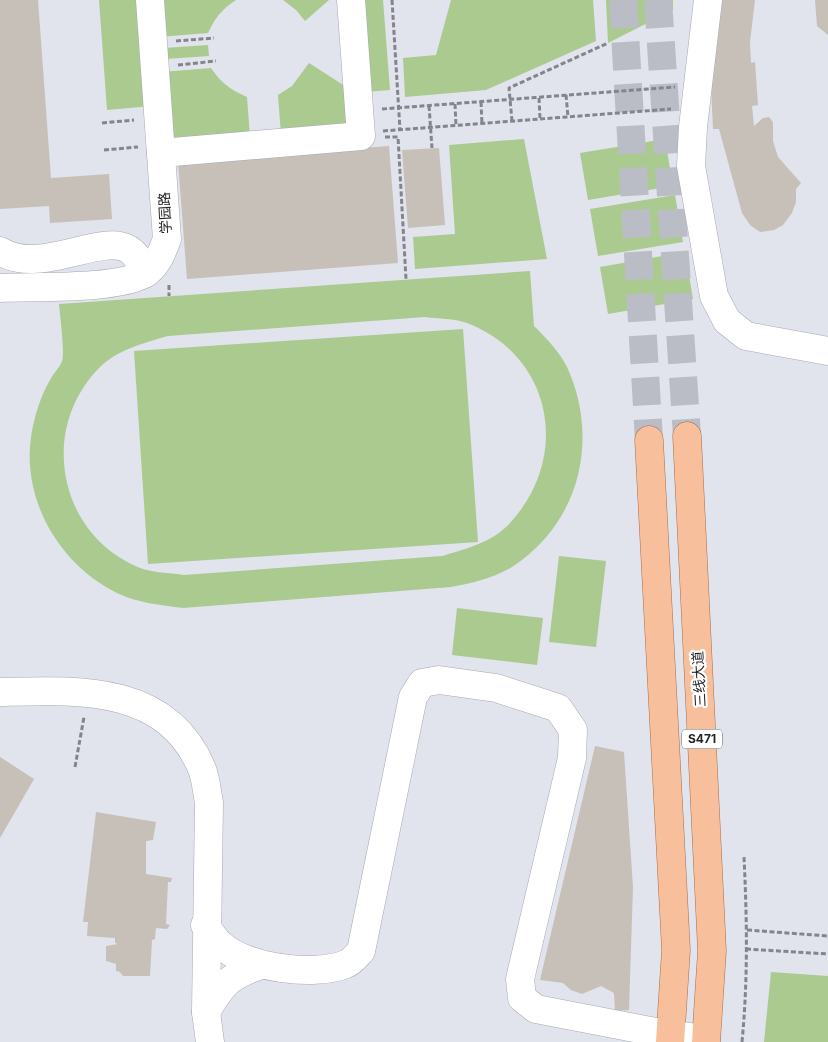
<svg xmlns="http://www.w3.org/2000/svg" width="828" height="1042" font-family="Inter,'Noto Sans SC',sans-serif">
<style>
.green{fill:#abca90;fill-rule:evenodd}
.building{fill:#c6c0b8}
.lines{fill:none;stroke-linecap:round;stroke-linejoin:round}
.major-tunnel{stroke:#bbbdc6;stroke-width:28;stroke-dasharray:28 14;stroke-linecap:butt}
.minor-casing{stroke:#a7a9b2;stroke-width:29}
.major-casing{stroke:#aa6d47;stroke-width:29}
.path{stroke:#84858c;stroke-width:3;stroke-dasharray:5 2.5;stroke-linecap:butt}
.minor{stroke:#fff;stroke-width:28}
.major{stroke:#f7bf9b;stroke-width:28}
.labels{text-anchor:middle;stroke-width:4.5;stroke-linejoin:round;paint-order:stroke}
.shield{fill:#fff;stroke:#666668;stroke-width:1}
.shield-label{font-size:12px;font-weight:bold;fill:#242528}
.street-label{font-size:14px;fill:#242528;stroke:#fff}
</style>
<rect width="100%" height="100%" fill="#e1e3ed"/>
<!-- green -->
<g class="green">
<path d="M 99,0 L 144,0 L 152,106 L 107,110 Z"/>
<path d="M 156,0 L 236,0 C 222,9 215,18 208,33 L 159,37 Z"/>
<path d="M 283,0 L 329,0 L 305,21 L 296,10 Z"/>
<path d="M 358,0 L 383,0 L 390,90 L 365,92 Z"/>
<path d="M 451,0 L 593,0 L 596,41 L 486,90 L 405,97 L 403,58 L 436,55 Z"/>
<path d="M 606,0 L 673,0 L 673,10 L 608,43 Z"/>
<path d="M 208,45 L 209,56 L 166,59 L 164,48 Z"/>
<path d="M 309,63 L 351,90 L 354,129 L 281,135 L 278,95 L 292,86 Z"/>
<path d="M 211,68 C 221,83 231,90 247,97 L 250,137 L 175,143 L 168,137 L 162,72 Z"/>
<path d="M 524,139 L 547,259 L 415,269 L 413,237 L 455,234 L 449,145 Z"/>
<path d="M 665,139 L 673,186 L 588,200 L 580,153 Z"/>
<path d="M 675,195 L 683,242 L 598,256 L 590,209 Z"/>
<path d="M 685,252 L 693,299 L 608,314 L 600,267 Z"/>
<path d="M 530,271 L 534,326 C 546,338 559,351 567,367 C 600,439 580,523 512,567 C 493,578 472,583 451,587 L 183,608 C 160,605 138,603 117,593 C 60,565 22,501 31,437 C 34,418 40,397 50,380 C 53,374 60,367 62,361 C 65,353 60,315 59,304 ZM 425,317 C 438,319 454,318 467,323 C 553,356 571,457 510,523 C 493,542 466,549 442,556 L 184,575 C 172,573 156,573 143,569 C 59,538 37,430 100,367 C 119,349 144,343 168,336 Z"/>
<path d="M 463,329 L 478,542 L 148,564 L 134,351 Z"/>
<path d="M 559,556 L 606,561 L 596,647 L 549,642 Z"/>
<path d="M 457,608 L 543,618 L 537,665 L 452,655 Z"/>
<path d="M 771,972 L 828,976 L 828,1042 L 764,1042 Z"/>
</g>
<!-- building -->
<g class="building">
<path d="M 0,0 L 38,0 L 51,178 L 109,174 L 112,219 L 50,223 L 49,206 L 0,209 Z"/>
<path d="M 719,0 L 755,0 L 750,42 L 751,63 L 755,62 L 758,105 L 752,106 L 754,126 L 763,118 L 769,117 L 773,122 L 773,141 L 778,157 L 801,183 L 796,189 L 796,202 L 792,213 L 783,225 L 774,230 L 760,232 L 750,225 L 742,213 L 719,129 L 713,129 L 709,45 Z"/>
<path d="M 815,0 L 828,0 L 828,35 L 817,26 Z"/>
<path d="M 389,146 L 398,263 L 187,279 L 178,162 Z"/>
<path d="M 439,148 L 445,225 L 408,228 L 402,150 Z"/>
<path d="M 595,746 L 624,752 L 633,887 L 629,1010 L 615,1011 L 614,993 L 601,986 L 582,994 L 571,990 L 563,983 L 540,980 Z"/>
<path d="M 0,757 L 34,779 L 0,838 Z"/>
<path d="M 96,812 L 156,822 L 153,840 L 146,841 L 146,874 L 172,878 L 171,882 L 168,882 L 166,924 L 170,925 L 167,929 L 156,928 L 155,939 L 152,940 L 150,976 L 123,976 L 120,972 L 116,971 L 116,964 L 106,961 L 106,946 L 118,944 L 115,943 L 115,938 L 87,936 L 88,922 L 83,922 Z"/>
</g>
<g class="lines">
<!-- major-tunnel -->
<g class="major-tunnel">
<path d="M 623,0 L 649,440"/>
<path d="M 658,0 L 687,436"/>
</g>
<defs>
<g id="minor">
<path d="M 708,0 L 693,127 L 691,166 L 714,296 L 727,321 L 746,336 L 828,351"/>
<path d="M 161,153 L 361,136 L 351,0"/>
<path d="M 0,251 C 39,276 101,233 128,249 C 137,254 141,264 146,273"/>
<path d="M 0,288 C 37,286 114,290 144,274 C 157,267 162,252 167,239 L 150,0"/>
<path d="M 0,692 C 77,690 167,684 202,769 C 206,779 207,792 209,803 L 206,1012 L 210,1042"/>
<path d="M 205,925 C 210,931 214,939 220,944 C 244,968 315,977 346,964 C 352,962 357,955 361,951 L 413,697 L 422,683 L 439,680 L 496,688 L 558,708 L 573,730 L 572,758 L 520,979 L 522,998 L 536,1009 L 671,1035 L 706,1039"/>
<path d="M 206,1012 C 223,983 229,976 261,965"/>
</g>
<g id="major">
<path d="M 687,436 L 712,951 L 706,1042"/>
<path d="M 649,440 L 676,950 L 670,1042"/>
</g>
</defs>
<!-- minor casing -->
<use href="#minor" class="minor-casing"/>
<!-- major casing -->
<use href="#major" class="major-casing"/>
<!-- path -->
<g class="path">
<path d="M 392,0 L 400,130"/>
<path d="M 176,41 L 214,38"/>
<path d="M 178,65 L 216,61"/>
<path d="M 566,95 L 568,117"/>
<path d="M 539,98 L 540,119"/>
<path d="M 481,102 L 482,124"/>
<path d="M 455,104 L 456,126"/>
<path d="M 429,106 L 432,148"/>
<path d="M 382,109 L 675,87"/>
<path d="M 512,121 L 509,88 L 608,43"/>
<path d="M 102,123 L 134,120"/>
<path d="M 383,131 L 671,109"/>
<path d="M 385,137 L 398,137 L 406,279"/>
<path d="M 104,150 L 138,147"/>
<path d="M 169,285 L 169,296"/>
<path d="M 75,767 L 84,717"/>
<path d="M 747,930 L 828,936"/>
<path d="M 746,949 L 828,954"/>
<path d="M 742,1042 C 748,980 747,919 744,857"/>
</g>
<!-- minor -->
<use href="#minor" class="minor"/>
<!-- major -->
<use href="#major" class="major"/>
</g>
<g class="labels">
<!-- shield labels -->
<rect class="shield" x="682" y="729.5" width="40" height="19" rx="4"/>
<g class="shield-label">
<text x="702" y="743">S471</text>
</g>
<!-- street labels -->
<g class="street-label">
<text transform="translate(165 213) rotate(-93)" y="5">学园路</text>
<text transform="translate(699 679) rotate(-93)" y="5">三线大道</text>
</g>
</g>
</svg>
